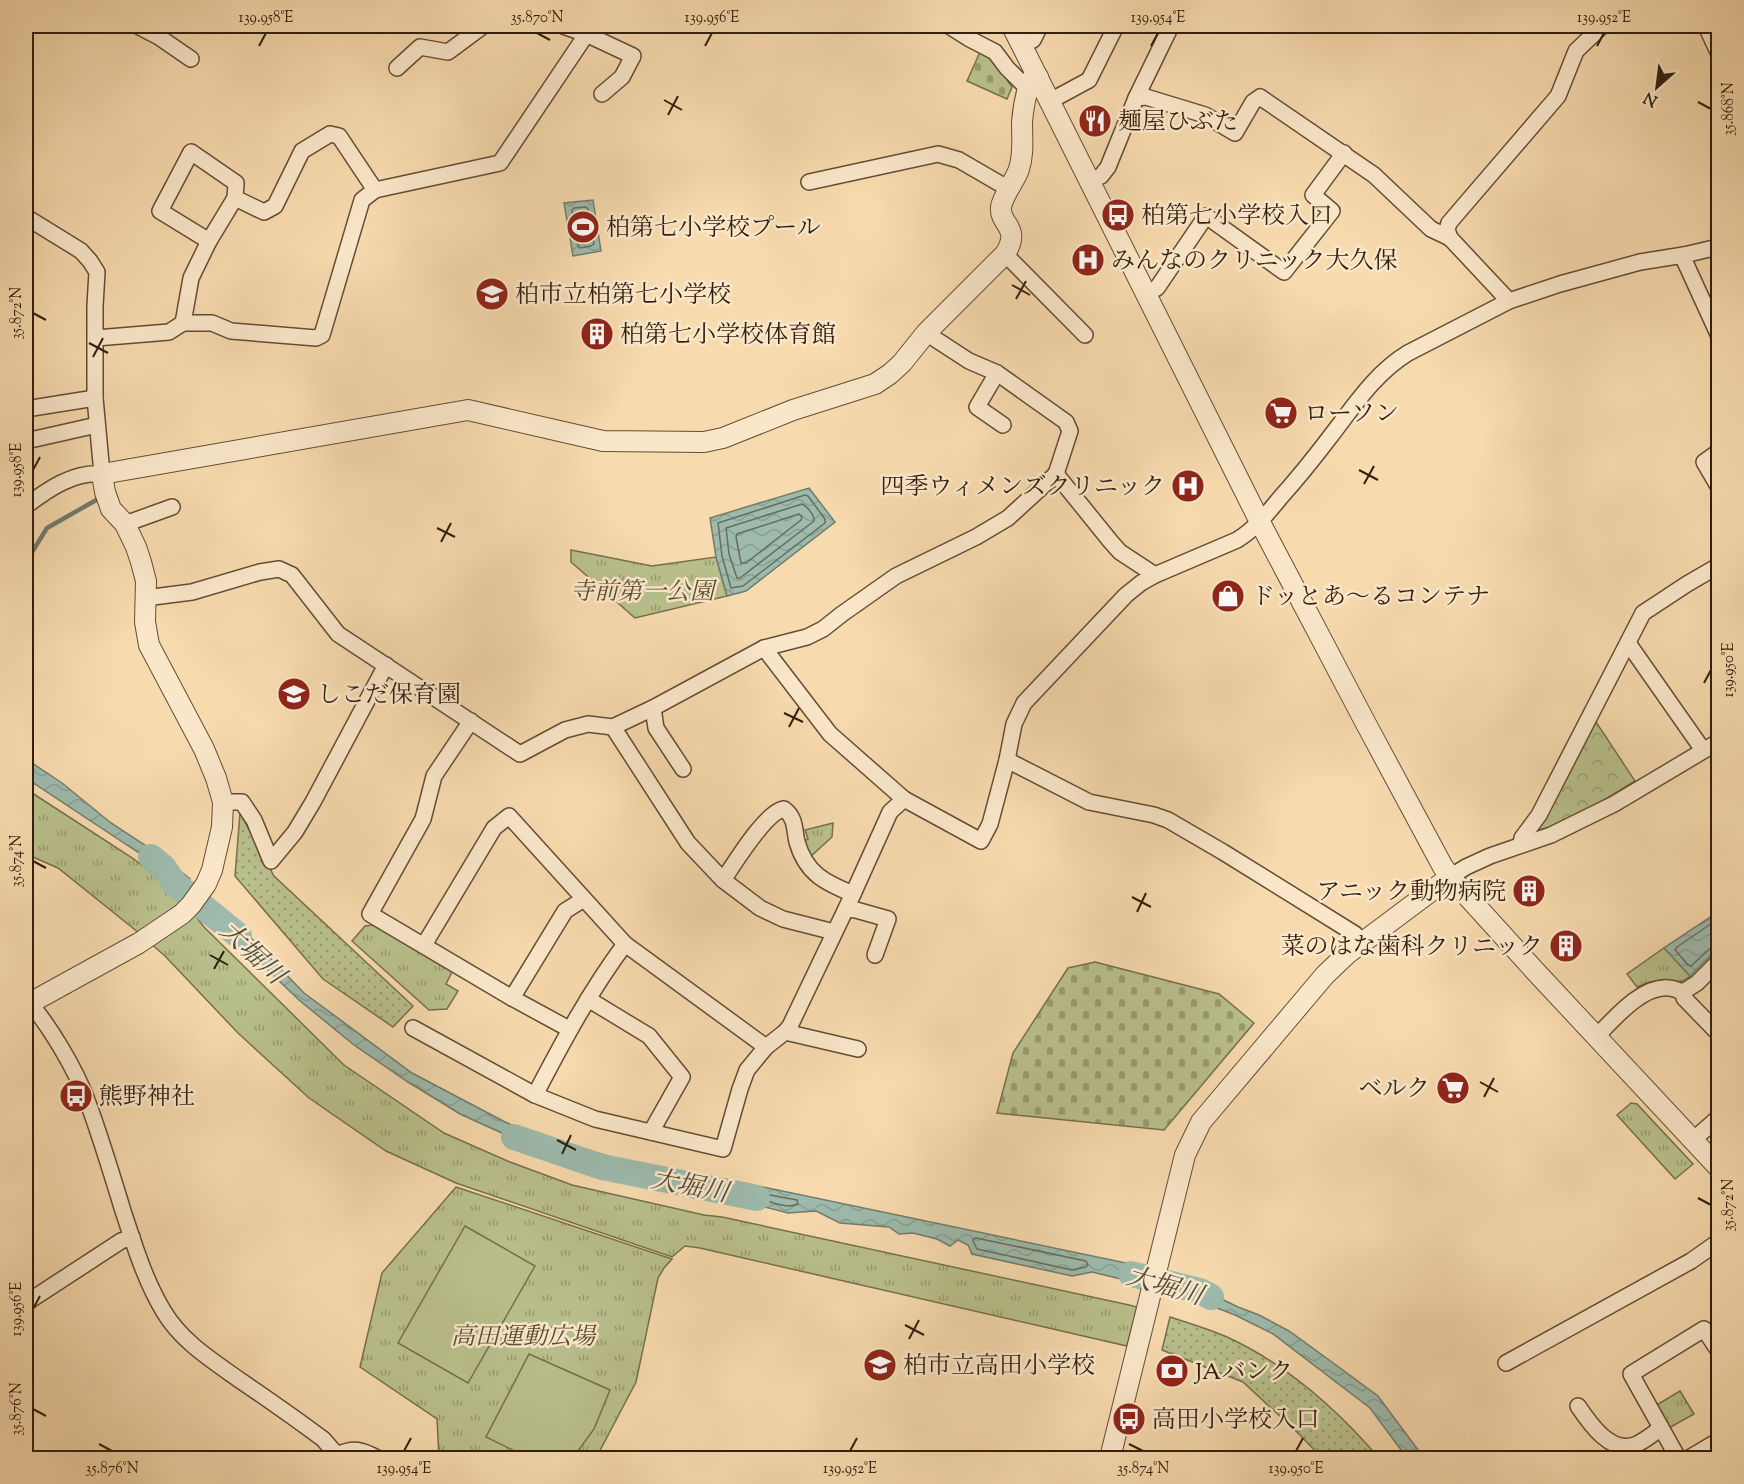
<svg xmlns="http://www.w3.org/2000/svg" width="1744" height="1484" font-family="'Sorts Mill Goudy','Noto Serif JP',serif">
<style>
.grass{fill:url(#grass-dots);stroke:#766f4c;stroke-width:1.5}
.forest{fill:url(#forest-crowns);stroke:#766f4c;stroke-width:1.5}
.cemetery{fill:url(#cemetery-stones);stroke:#766f4c;stroke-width:1.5}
.park{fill:url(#park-tufts);stroke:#766f4c;stroke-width:1.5}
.garden{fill:#b9c08c;stroke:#766f4c;stroke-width:1.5}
.water{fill:url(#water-waves);stroke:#727c6c;stroke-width:1.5}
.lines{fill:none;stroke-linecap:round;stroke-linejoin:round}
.shore{stroke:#686c5c;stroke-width:1.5}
.stream{stroke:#727c6c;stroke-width:4.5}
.river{stroke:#9dbaac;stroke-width:26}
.minor-casing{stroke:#634d35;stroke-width:18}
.tertiary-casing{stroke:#634d35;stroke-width:22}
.minor{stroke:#fae7ca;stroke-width:15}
.tertiary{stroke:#fae7ca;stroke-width:20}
.ticks{fill:none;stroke:#321e0d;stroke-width:2}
.labels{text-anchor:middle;stroke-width:5;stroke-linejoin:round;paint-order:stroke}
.poi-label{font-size:24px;fill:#321e0d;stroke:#fae7ca;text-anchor:start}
.park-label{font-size:24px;font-style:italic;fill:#5a4f33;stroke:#fae7ca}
.water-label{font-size:26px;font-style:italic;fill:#524d3d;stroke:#fae7ca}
.neatline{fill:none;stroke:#321e0d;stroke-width:2}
.ticks-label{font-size:15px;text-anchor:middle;fill:#321e0d}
</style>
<defs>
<pattern id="grass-dots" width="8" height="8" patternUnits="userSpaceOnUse" patternTransform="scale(1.5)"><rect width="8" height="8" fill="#b9c08c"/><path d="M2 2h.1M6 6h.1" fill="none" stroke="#979b71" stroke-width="1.8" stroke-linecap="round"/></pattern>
<pattern id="forest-crowns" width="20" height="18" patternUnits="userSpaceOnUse" patternTransform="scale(1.5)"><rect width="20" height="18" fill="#b9c08c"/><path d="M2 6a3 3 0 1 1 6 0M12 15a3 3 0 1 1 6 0" fill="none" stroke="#979b71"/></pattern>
<pattern id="cemetery-stones" width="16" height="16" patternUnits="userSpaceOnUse" patternTransform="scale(1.5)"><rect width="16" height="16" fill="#b9c08c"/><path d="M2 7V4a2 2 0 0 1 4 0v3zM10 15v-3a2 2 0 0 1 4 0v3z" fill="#979b71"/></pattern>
<pattern id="park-tufts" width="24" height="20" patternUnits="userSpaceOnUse" patternTransform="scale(1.5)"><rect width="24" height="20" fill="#b9c08c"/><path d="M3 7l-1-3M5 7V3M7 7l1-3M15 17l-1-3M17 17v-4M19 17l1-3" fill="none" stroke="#979b71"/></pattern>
<pattern id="water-waves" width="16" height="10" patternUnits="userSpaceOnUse" patternTransform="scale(1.5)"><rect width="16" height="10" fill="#9dbaac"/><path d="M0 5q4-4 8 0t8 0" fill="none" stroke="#889f93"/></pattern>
</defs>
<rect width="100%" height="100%" fill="#f7daae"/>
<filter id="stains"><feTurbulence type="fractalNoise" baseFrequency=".00333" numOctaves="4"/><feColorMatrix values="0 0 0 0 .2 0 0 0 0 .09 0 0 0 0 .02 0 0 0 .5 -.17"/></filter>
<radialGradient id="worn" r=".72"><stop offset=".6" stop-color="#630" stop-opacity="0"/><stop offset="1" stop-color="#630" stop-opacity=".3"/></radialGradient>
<!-- grass -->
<g class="grass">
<path d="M 240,813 L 274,876 L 413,1006 L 393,1027 L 323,979 L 235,876 Z"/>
<path d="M 1170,1317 C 1189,1323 1209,1329 1227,1337 C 1286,1364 1337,1409 1379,1458 L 1322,1458 L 1299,1434 L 1243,1382 L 1162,1350 Z"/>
</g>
<!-- forest -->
<path class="forest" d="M 1596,722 L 1635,781 L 1575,818 L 1551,827 L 1530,832 L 1544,818 Z"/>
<!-- cemetery -->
<g class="cemetery">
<path d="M 980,52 L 991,57 L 1012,87 L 1007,99 L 967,81 Z"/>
<path d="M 1095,962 L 1219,994 L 1254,1023 L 1164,1130 L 997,1113 L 1013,1053 L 1068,968 Z"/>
</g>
<!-- park -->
<g class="park">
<path d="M 571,550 L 652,566 L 716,557 L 727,596 L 635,618 L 571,562 Z"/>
<path d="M 26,789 L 134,859 L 182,898 L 204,927 L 344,1065 L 444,1133 L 510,1162 L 572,1185 L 704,1215 L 722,1217 L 1129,1305 L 1137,1307 L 1127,1346 L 700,1248 L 685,1246 L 672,1257 L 456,1183 L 386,1151 L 309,1098 L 238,1033 L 165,956 L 134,929 L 58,868 L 26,854 Z"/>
<path d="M 833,823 L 832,837 L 809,858 L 802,842 L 808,839 L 805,830 Z"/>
<path d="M 373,925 L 453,970 L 446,984 L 458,991 L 447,1009 L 429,1010 L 352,941 L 365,926 Z"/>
<path d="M 1664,948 L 1690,976 L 1683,981 L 1649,982 L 1637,987 L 1627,974 Z"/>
<path d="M 1631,1103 L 1637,1104 L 1693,1164 L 1675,1179 L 1617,1115 Z"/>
<path d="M 456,1187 L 672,1259 L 664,1268 L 658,1278 L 636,1382 L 596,1458 L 439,1458 L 437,1419 L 360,1367 L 382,1273 Z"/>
<path d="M 1680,1391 L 1694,1414 L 1669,1428 L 1655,1406 Z"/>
</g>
<!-- garden -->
<g class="garden">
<path d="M 465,1226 L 535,1266 L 468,1383 L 398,1343 Z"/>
<path d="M 529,1354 L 610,1390 L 594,1429 L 573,1458 L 529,1458 L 486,1437 Z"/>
</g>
<!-- water -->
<g class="water">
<path d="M 593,200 L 601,251 L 573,256 L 564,203 Z"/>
<path d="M 809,488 L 835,522 L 746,591 L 727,596 L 716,557 L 710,518 Z"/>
<path d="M 26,759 L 62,783 L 111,823 L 160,855 L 190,879 L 182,890 L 142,855 L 26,778 Z"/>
<path d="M 221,907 L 304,993 L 412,1073 L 505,1122 L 528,1132 L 648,1168 L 708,1180 L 705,1193 L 648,1180 L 579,1159 L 513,1138 L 460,1114 L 408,1082 L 354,1045 L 299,1000 L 211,916 Z"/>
<path d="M 1718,912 L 1718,948 L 1690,976 L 1664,948 Z"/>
<path d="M 725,1179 L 1150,1268 L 1146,1285 L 1092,1272 L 1072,1276 L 972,1254 L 968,1245 L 958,1240 L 950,1246 L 937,1239 L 913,1233 L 899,1234 L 889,1227 L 840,1223 L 816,1211 L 788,1213 L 722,1196 Z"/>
<path d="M 1180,1279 L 1238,1307 L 1259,1315 L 1289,1331 L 1336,1365 L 1378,1396 L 1424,1458 L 1407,1458 L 1370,1408 L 1273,1334 L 1235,1315 L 1176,1292 Z"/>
</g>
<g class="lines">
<!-- shore -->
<g class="shore">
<path d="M 586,207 L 588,209 L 594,244 L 591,246 L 580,248 L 578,246 L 572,210 L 574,208 Z"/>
<path d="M 805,495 L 808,496 L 825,519 L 825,523 L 743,586 L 731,588 L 722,556 L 718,523 Z"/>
<path d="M 802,504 C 807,506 815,516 814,521 L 740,578 L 737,578 L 729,554 L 726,528 Z"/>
<path d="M 799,514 L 802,517 L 801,520 L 746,563 L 741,563 L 736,537 L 737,534 Z"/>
<path d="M 1718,919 L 1677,947 L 1675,950 L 1688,965 L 1691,966 L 1713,946 L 1718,945"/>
<path d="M 764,1194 L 797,1200 L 798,1204 C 788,1209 775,1203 765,1200 L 762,1197 Z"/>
<path d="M 976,1238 L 1086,1261 L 1088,1265 L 1086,1267 L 1072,1270 L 977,1249 L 973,1241 L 973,1239 Z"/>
</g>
<!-- stream -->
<path class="stream" d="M 26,562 L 47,528 L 98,499"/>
<!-- river -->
<g class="river">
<path d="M 151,857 L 164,868 L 174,883 L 239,936"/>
<path d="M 514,1137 L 602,1167 L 757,1198"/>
<path d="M 1131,1274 L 1200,1291 L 1211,1297"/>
</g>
<defs>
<g id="minor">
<path d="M 138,26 L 159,37 L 191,59"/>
<path d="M 563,26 L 586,34 L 633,56 L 622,77 L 602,94"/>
<path d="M 949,26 L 968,38 L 995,52 L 1007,68 L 1028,89"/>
<path d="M 1706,26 L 1718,52"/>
<path d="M 1022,45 L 1033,40 L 1040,26"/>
<path d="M 397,68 L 420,47 L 448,52 L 483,26"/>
<path d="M 1136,98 L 1146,97 L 1205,115 L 1235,133 L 1253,102 L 1260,97 L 1374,175 L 1431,229 L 1450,238"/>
<path d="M 1050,101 L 1089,80 L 1116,26"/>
<path d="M 1091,180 L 1101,176 L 1108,167 L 1136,98 L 1171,26"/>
<path d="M 809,182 L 938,154 L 959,160 L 1009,189"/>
<path d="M 235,198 L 209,241 L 160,211 L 191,152 L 236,183 L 235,198 L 264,212 L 275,206 L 302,151 L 330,134 L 339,136 L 375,190"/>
<path d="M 26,217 L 81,251 L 90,261 L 97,272 L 95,306 L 95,398 L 102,474 C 74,471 47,490 26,506"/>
<path d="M 1005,254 L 1085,335"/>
<path d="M 1684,255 L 1685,262 L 1718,334"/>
<path d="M 1146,294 L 1157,288 L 1206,216 L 1284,272 L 1332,211 L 1313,195 L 1344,153"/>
<path d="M 1509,301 L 1450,238 L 1447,230 L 1449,223 L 1558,96 L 1576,51 L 1602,26"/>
<path d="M 183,323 L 191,278 L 209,241"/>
<path d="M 926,333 L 969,361 L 997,373 L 1066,422 L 1070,431 L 1056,474"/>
<path d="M 96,338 L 169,332 L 183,323 L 212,323 L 231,331 L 316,338 L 322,335 L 362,200 L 375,190 L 500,163 L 592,26"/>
<path d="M 997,373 L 977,407 L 1003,425"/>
<path d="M 26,409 L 95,398"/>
<path d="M 26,441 L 97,425"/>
<path d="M 1718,452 L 1704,462 L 1718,486"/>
<path d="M 125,524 L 172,507"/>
<path d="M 145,598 L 192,592 L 260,572 L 279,569 L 292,575 L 338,634 L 520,754 L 565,730 L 588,724 L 613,727 L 653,708 L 764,648 L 807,637 L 823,629 L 842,614 L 896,576 L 976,537 L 1008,518 L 1056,474 L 1111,542 L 1120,552 L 1155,575"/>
<path d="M 1628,643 L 1703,750"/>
<path d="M 764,648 L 830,734 L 904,799"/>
<path d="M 653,708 L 656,728 L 683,769"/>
<path d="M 471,721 L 434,776 L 423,819 L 370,914 L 512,998 L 569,1029"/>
<path d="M 613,727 L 688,843 L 723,880 L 760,908 L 783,919 L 834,932"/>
<path d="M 1007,760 L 1089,802 L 1154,815 L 1168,820 L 1223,852 L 1355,934 L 1362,943"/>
<path d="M 223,802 L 242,802 L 254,820 L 271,861 L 295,832 L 313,802 L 386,665"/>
<path d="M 1521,844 L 1522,838 L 1539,815 L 1643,613 L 1687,584 L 1718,566"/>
<path d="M 1450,877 L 1466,867 L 1490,856 L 1551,835 L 1614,804 L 1718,742"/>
<path d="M 723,880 C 735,863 765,812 784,809 C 796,818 794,829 797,842 C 806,874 826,883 853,894"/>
<path d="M 846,909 L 856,910 L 888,919 L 875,955"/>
<path d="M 424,945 L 494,828 L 509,816 L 625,944 L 766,1047"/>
<path d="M 1683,992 L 1684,998 L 1718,1033"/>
<path d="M 26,998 C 49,1025 76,1069 88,1103 C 101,1138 112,1175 123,1211 C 134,1244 145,1281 164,1312 C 182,1342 213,1361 241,1381 C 269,1400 296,1419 323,1439 L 337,1455 L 339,1458"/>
<path d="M 512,998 L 565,911 L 584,899"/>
<path d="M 588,999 L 649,1036 L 682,1077 L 651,1132"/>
<path d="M 413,1028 L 535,1095 L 595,1119 L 723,1149 L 740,1089 L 747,1070 L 766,1047 L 785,1032 L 790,1026 L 853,894 L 890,812 L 904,799 L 981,841 L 990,824 L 1007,760 L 1014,724 L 1024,703 L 1126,595 L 1141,583 L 1155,575 L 1237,540 C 1255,529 1267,514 1280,498 C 1298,478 1314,458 1330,437 C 1354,406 1375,373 1408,353 L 1509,301 L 1560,284 L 1640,262 L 1684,255 L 1718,247"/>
<path d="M 785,1032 L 858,1049"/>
<path d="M 1596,1037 C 1614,1019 1642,985 1669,988 C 1674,988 1679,991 1683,992 L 1697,983 L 1718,962"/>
<path d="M 535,1095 C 562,1043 590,991 625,944"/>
<path d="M 1693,1140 L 1718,1118"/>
<path d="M 26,1303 L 121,1241 L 132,1237"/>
<path d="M 1506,1363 L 1691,1261 L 1718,1242"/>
<path d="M 1578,1406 C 1590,1424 1612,1456 1637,1444 C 1646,1440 1654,1433 1661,1428"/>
<path d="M 337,1455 C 354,1447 362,1450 377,1458"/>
<path d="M 1678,1458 L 1631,1374 L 1704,1329 L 1718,1350"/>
<path d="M 1689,1458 L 1718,1441"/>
</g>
<g id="tertiary">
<path d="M 1012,26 L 1264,530 L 1364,720 L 1443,867 L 1458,886 L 1536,972 L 1718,1167"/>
<path d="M 30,1003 L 139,943 L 182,914 L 191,905 L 206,884 L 212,870 L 222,827 L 223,802 L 216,778 L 204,749 L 149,645 L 145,622 L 146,581 L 141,562 L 136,547 L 125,524 L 111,509 L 105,492 L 102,474 L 468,410 L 603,441 L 704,442 L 723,438 L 793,410 L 875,384 L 890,374 L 902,363 L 926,333 L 1005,254 C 1022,227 999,225 1001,207 C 1003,195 1015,181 1019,169 C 1024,154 1022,138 1022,122 C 1023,109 1026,94 1030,81 L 1038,77"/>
<path d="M 1110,1458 L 1185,1155 L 1201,1122 L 1325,975 L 1347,954 L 1450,877"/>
</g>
</defs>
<!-- minor casing -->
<use href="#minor" class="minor-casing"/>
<!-- tertiary casing -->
<use href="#tertiary" class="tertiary-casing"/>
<!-- minor -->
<use href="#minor" class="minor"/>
<!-- tertiary -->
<use href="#tertiary" class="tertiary"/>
</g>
<!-- ticks -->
<path class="ticks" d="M 537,33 L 550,40M 259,46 L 266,33M 705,46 L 712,33M 1151,46 L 1158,33M 1597,46 L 1604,33M 664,100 L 682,110M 1698,102 L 1711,109M 668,115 L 678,96M 1012,285 L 1030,295M 1016,299 L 1026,281M 33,313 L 46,320M 89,343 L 108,353M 93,357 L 103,338M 33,470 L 40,457M 1359,470 L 1378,480M 1364,484 L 1374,466M 437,528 L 455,537M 441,542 L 451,523M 1704,683 L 1711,670M 784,713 L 803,722M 789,727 L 799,708M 33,861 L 46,868M 1132,897 L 1151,907M 1137,912 L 1146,893M 210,955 L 228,965M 214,969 L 224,951M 1480,1082 L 1498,1092M 1484,1097 L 1494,1078M 557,1140 L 576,1150M 562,1154 L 571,1135M 1698,1198 L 1711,1205M 33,1309 L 40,1296M 905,1325 L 924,1335M 909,1339 L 919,1320M 33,1409 L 46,1416M 99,1444 L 112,1451M 1129,1444 L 1143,1451M 404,1451 L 411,1438M 850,1451 L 857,1438M 1296,1451 L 1303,1438"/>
<!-- icons -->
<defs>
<symbol id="restaurant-disc" viewBox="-11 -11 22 22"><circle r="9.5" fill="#8f2418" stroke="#fae7ca"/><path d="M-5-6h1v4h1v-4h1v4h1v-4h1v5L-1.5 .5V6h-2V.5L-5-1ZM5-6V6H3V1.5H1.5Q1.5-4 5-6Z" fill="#fff"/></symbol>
<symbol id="bus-disc" viewBox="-11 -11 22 22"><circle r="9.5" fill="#8f2418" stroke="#fae7ca"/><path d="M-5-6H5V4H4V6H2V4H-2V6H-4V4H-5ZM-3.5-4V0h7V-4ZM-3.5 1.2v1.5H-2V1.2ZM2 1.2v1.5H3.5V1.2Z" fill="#fff"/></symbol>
<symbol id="stadium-disc" viewBox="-11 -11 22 22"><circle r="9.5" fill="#8f2418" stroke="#fae7ca"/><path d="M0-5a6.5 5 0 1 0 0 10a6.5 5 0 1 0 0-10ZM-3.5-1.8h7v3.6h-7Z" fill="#fff"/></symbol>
<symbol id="hospital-disc" viewBox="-11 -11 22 22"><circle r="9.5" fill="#8f2418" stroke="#fae7ca"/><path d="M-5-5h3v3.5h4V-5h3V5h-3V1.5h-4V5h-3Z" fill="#fff"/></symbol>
<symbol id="school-disc" viewBox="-11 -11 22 22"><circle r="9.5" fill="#8f2418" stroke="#fae7ca"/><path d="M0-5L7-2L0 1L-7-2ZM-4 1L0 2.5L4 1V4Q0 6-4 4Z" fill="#fff"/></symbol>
<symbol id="building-disc" viewBox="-11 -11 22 22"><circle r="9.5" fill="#8f2418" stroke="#fae7ca"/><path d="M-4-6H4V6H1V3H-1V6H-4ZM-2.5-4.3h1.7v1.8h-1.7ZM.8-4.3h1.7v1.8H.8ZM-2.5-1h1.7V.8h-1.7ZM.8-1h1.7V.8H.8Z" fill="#fff"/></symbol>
<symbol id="supermarket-disc" viewBox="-11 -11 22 22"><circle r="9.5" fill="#8f2418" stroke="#fae7ca"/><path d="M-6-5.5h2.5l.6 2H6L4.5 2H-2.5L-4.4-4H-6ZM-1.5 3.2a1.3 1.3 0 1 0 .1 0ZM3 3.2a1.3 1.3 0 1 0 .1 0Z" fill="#fff"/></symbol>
<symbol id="shop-disc" viewBox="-11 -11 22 22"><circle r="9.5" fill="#8f2418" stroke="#fae7ca"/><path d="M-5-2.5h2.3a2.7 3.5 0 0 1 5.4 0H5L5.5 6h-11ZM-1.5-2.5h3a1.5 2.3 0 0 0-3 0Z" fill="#fff"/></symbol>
<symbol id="bank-disc" viewBox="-11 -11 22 22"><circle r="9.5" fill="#8f2418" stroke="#fae7ca"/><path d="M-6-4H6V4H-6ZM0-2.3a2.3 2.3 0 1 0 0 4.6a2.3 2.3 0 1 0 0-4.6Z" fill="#fff"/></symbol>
</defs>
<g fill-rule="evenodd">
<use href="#restaurant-disc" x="1076" y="102" width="38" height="38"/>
<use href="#bus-disc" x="1099" y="196" width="38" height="38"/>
<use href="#stadium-disc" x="564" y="208" width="38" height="38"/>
<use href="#hospital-disc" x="1069" y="241" width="38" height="38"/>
<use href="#school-disc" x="473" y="275" width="38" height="38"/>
<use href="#building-disc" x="578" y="315" width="38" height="38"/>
<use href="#supermarket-disc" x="1262" y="394" width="38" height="38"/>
<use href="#hospital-disc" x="1169" y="467" width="38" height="38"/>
<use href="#shop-disc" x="1209" y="577" width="38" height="38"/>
<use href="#school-disc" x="275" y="675" width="38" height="38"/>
<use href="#building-disc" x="1510" y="872" width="38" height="38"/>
<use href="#building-disc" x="1547" y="927" width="38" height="38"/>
<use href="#supermarket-disc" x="1434" y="1069" width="38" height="38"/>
<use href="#bus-disc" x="57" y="1077" width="38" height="38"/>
<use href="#school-disc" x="861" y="1346" width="38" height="38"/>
<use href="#bank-disc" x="1153" y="1352" width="38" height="38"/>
<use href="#bus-disc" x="1110" y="1400" width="38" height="38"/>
</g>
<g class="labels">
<!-- poi labels -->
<g class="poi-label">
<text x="1118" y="129">麺屋ひぶた</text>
<text x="1141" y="223">柏第七小学校入口</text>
<text x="606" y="235">柏第七小学校プール</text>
<text x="1111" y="268">みんなのクリニック大久保</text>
<text x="515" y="302">柏市立柏第七小学校</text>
<text x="620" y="342">柏第七小学校体育館</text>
<text x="1304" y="421">ローソン</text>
<text x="1165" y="494" text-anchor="end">四季ウィメンズクリニック</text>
<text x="1251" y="604">ドッとあ〜るコンテナ</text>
<text x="317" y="702">しこだ保育園</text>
<text x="1506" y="899" text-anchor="end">アニック動物病院</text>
<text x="1543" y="954" text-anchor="end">菜のはな歯科クリニック</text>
<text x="1430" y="1096" text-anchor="end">ベルク</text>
<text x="99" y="1104">熊野神社</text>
<text x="903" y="1373">柏市立高田小学校</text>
<text x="1195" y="1379">JAバンク</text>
<text x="1152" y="1427">高田小学校入口</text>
</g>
<!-- park labels -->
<g class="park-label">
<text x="642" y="599">寺前第一公園</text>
<text x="523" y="1344">高田運動広場</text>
</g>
<!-- water labels -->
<g class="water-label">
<text transform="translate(253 952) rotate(43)" y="9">大堀川</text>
<text transform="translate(690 1185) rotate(11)" y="9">大堀川</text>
<text transform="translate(1165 1285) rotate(16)" y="9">大堀川</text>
</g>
</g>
<!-- margin -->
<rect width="1744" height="1484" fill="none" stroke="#f7daae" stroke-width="66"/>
<!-- north arrow -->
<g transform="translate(1657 87) rotate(208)" stroke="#fae7ca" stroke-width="4.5" paint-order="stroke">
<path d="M0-4.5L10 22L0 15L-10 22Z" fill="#321e0d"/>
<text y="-9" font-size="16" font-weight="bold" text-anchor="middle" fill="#321e0d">N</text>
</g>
<rect x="33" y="33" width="1678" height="1418" class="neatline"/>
<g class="ticks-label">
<text x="266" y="22">139.958°E</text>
<text x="537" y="22">35.870°N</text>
<text x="712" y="22">139.956°E</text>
<text x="1158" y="22">139.954°E</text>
<text x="1604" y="22">139.952°E</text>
<text transform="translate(1728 109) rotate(-90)" y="5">35.868°N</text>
<text transform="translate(16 313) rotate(-90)" y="5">35.872°N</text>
<text transform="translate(16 470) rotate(-90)" y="5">139.958°E</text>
<text transform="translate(1728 670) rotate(-90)" y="5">139.950°E</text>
<text transform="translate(16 861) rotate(-90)" y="5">35.874°N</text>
<text transform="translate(1728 1205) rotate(-90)" y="5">35.872°N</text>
<text transform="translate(16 1309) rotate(-90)" y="5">139.956°E</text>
<text transform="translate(16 1409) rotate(-90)" y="5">35.876°N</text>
<text x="112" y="1473">35.876°N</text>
<text x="404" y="1473">139.954°E</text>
<text x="850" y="1473">139.952°E</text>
<text x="1143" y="1473">35.874°N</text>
<text x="1296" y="1473">139.950°E</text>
</g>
<rect width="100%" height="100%" filter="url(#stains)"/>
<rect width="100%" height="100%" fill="url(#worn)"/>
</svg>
